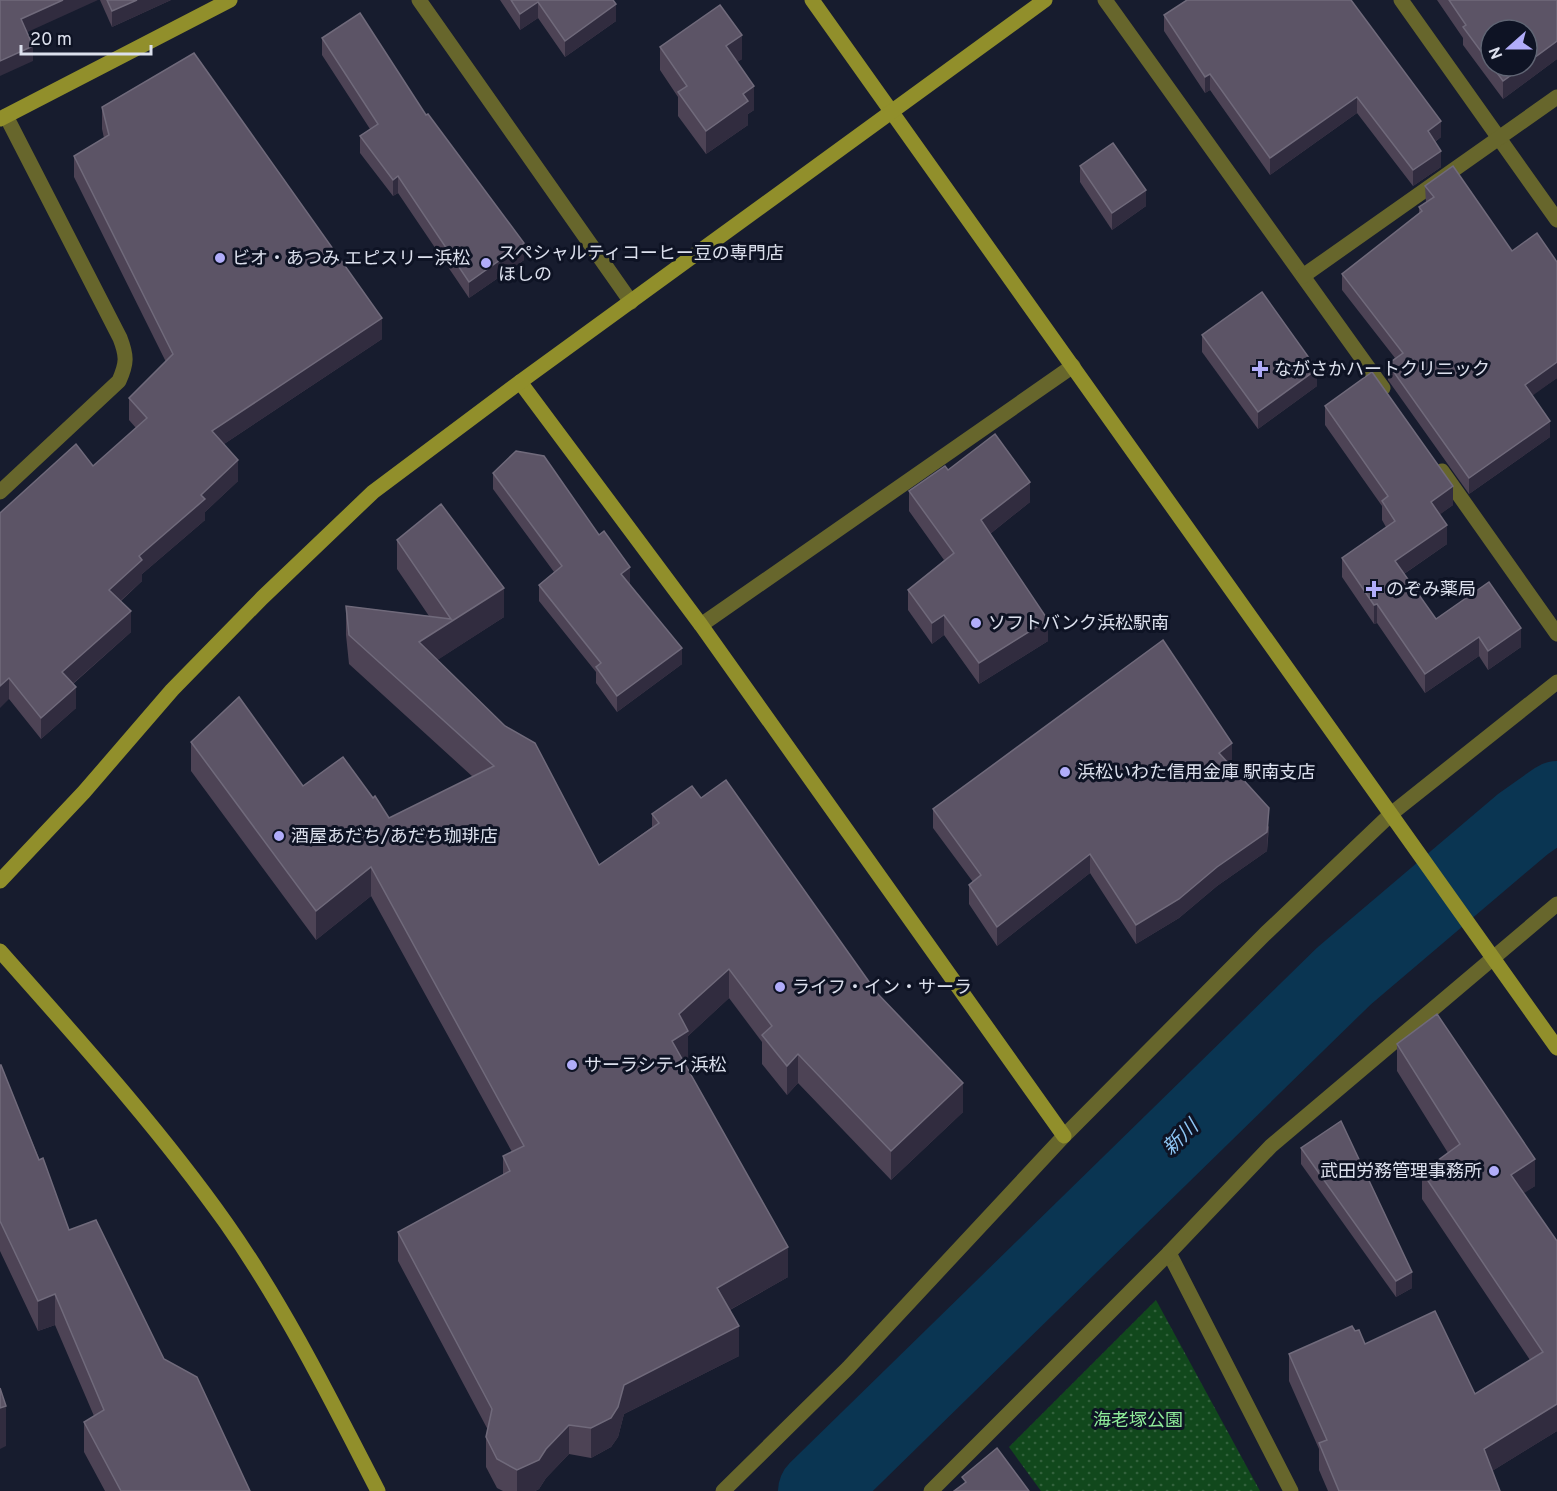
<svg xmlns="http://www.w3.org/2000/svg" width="1557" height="1491" font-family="Overpass,'Noto Sans JP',sans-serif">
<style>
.green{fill:url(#green-dots)}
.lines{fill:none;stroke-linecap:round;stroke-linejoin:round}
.river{stroke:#0a3552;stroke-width:78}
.street{stroke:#67662c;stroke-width:15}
.secondary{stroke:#918f2b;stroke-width:15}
.wall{fill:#4d4355;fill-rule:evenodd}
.shaded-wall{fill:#312c3f}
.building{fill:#5c5466;stroke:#706a7b;stroke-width:1.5}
.poi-dot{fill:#b1adfa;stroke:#0e1324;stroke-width:2}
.labels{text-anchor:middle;stroke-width:6;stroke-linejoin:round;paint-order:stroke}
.poi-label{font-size:18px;fill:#dce0ed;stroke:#0e1324;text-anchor:start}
.park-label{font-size:18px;fill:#8eec99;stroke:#0e1324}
.water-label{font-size:20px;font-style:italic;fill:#8ec5f3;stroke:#0e1324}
</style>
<defs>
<pattern id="green-dots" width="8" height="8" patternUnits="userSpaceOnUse" patternTransform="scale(1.5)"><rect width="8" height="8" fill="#11481c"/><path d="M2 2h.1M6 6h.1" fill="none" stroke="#33623d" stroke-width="1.8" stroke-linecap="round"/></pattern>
</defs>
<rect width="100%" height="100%" fill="#171c2e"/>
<!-- green -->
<path class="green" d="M 1156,1300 L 1260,1491 L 1041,1491 L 1009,1447 Z"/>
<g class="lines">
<!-- river -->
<path class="river" d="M 817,1491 L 1344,976 L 1523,824 L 1557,800"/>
<!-- street -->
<g class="street">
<path d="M 419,0 L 631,302"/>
<path d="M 1105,0 L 1383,388"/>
<path d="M 1401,0 L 1557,220"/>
<path d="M 1303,276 L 1557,97"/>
<path d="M 1442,471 L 1557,634"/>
<path d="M 0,492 L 119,381 C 127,363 127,356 120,338 L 6,116"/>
<path d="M 701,625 L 1073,366"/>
<path d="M 1169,1253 L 1291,1491"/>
<path d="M 723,1491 L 848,1368 L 1064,1136 L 1265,934 L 1391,814 L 1557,682"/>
<path d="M 931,1491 L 1169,1253 L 1271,1146 L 1557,904"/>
</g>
<!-- secondary -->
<g class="secondary">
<path d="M 812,0 L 1557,1048"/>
<path d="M 0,119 L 230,0"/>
<path d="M 520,382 L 701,625 L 1064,1136"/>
<path d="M 0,881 L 84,792 L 172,690 L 262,598 L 373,492 L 520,382 L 1045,0"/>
<path d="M 0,951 C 78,1039 158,1127 226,1223 C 285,1307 331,1400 378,1491"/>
</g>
</g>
<!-- wall -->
<g class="wall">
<path d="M 100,0 L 171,0 L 112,27 Z"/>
<path d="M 500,0 L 613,0 L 616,21 L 565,57 L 538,18 L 520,30 Z"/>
<path d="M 1187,0 L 1441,137 L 1435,142 L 1441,167 L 1413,186 L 1357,113 L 1270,175 L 1210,90 L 1205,93 L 1164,31 L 1164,15 Z"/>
<path d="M 1437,0 L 1557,0 L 1557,59 L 1503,99 L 1463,45 L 1463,38 ZM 1491,30 L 1527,66 L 1491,66 Z"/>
<path d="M 322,38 L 426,115 L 524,260 L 469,298 L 398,193 L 393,196 L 360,153 L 360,136 L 370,129 L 322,55 Z"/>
<path d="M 660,47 L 742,59 L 737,62 L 754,110 L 748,114 L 748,125 L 706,154 L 678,116 L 678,97 L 660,70 Z"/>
<path d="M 102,107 L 382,339 L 224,444 L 238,481 L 205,512 L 205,520 L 142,574 L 142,581 L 121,601 L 131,632 L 73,684 L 76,708 L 41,739 L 9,699 L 0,513 L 93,466 L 136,428 L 129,420 L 129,398 L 166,362 L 74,177 L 74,156 L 104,138 L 102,129 Z"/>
<path d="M 1080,166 L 1146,206 L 1112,230 L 1080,182 Z"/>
<path d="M 1453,166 L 1557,378 L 1532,395 L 1550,437 L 1469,494 L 1388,380 L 1388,364 L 1395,358 L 1342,290 L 1342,274 L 1419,213 L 1419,207 L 1426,203 L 1425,186 Z"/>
<path d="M 1202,335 L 1317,386 L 1258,429 L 1202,352 Z"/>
<path d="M 1325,406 L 1453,505 L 1440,514 L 1447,544 L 1404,574 L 1436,619 L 1521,647 L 1488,670 L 1479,656 L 1425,693 L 1377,623 L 1374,624 L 1342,577 L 1342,558 L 1386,527 L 1382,520 L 1382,506 L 1325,425 Z"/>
<path d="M 948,470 L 1030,502 L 990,534 L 1048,641 L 979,684 L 944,635 L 932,644 L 908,610 L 908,590 L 944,560 L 909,511 L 909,491 Z"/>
<path d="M 493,473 L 599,535 L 630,583 L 629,583 L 682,664 L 617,712 L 596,683 L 596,672 L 539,601 L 539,585 L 554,572 L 493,489 Z"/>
<path d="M 397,540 L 504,617 L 437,660 L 599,865 L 652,827 L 652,814 L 701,798 L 877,993 L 963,1112 L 891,1180 L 798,1083 L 787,1095 L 762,1064 L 762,1042 L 729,998 L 688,1036 L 688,1060 L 684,1062 L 788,1277 L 730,1310 L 739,1356 L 624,1414 L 618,1437 L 611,1447 L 591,1458 L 569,1454 L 546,1478 L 539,1489 L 535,1491 L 503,1491 L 497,1488 L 486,1467 L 486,1437 L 488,1430 L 398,1261 L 398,1232 L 503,1175 L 503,1156 L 512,1152 L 371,896 L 316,940 L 191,771 L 191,742 L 303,786 L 373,798 L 389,818 L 473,777 L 349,664 L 346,635 L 346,606 L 429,616 L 397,569 Z"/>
<path d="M 1232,762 L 1229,764 L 1269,827 L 1267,851 L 1217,886 L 1179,918 L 1136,944 L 1090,873 L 997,946 L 969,904 L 969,885 L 973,882 L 933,828 L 933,809 Z"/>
<path d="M 1397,1044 L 1535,1186 L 1523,1193 L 1557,1241 L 1557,1431 L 1492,1471 L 1500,1491 L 1328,1491 L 1319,1470 L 1319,1449 L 1289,1381 L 1289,1354 L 1355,1331 L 1365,1344 L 1475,1394 L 1530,1360 L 1422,1199 L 1422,1172 L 1448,1153 L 1397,1071 Z"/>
<path d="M 0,1065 L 69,1230 L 164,1359 L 250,1491 L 105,1491 L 84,1452 L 84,1422 L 94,1416 L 55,1325 L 38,1331 L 0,1251 Z"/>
<path d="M 1301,1148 L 1412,1288 L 1396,1297 L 1301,1164 Z"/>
</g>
<!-- shaded-wall -->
<g class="shaded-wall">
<path d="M 63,0 L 98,0 L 21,35 L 21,19 Z"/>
<path d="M 137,0 L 171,0 L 112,27 L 112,11 Z"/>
<path d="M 538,2 L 538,18 L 520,30 L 520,14 Z"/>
<path d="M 616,4 L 616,21 L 565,57 L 565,41 Z"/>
<path d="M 742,35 L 742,59 L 726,70 L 726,46 Z"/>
<path d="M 1557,41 L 1557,59 L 1503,99 L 1503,81 L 1524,66 L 1527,66 L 1527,63 Z"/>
<path d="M 33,46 L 33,61 L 0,76 L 0,61 Z"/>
<path d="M 1210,74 L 1210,90 L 1205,93 L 1205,77 Z"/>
<path d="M 754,86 L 754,110 L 748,114 L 748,125 L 706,154 L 706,131 L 743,94 Z"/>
<path d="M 1357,97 L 1357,113 L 1270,175 L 1270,158 Z"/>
<path d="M 1441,121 L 1441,137 L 1428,147 L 1428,131 Z"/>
<path d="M 1441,151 L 1441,167 L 1413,186 L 1413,170 Z"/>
<path d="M 398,176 L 398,193 L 393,196 L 393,180 Z"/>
<path d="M 1146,190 L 1146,206 L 1112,230 L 1112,213 Z"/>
<path d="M 524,243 L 524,260 L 469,298 L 469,282 Z"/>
<path d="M 382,318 L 382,339 L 212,452 L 212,431 Z"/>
<path d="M 1557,362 L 1557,378 L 1525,401 L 1525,385 Z"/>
<path d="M 1317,369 L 1317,386 L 1258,429 L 1258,412 Z"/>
<path d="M 1550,421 L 1550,437 L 1469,494 L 1469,478 Z"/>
<path d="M 238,460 L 238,481 L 205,512 L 205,520 L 142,574 L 142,581 L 109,611 L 109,590 L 139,556 L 201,495 Z"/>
<path d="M 1030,482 L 1030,502 L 981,541 L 981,520 Z"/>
<path d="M 1453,486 L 1453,505 L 1431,521 L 1431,502 Z"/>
<path d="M 1447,525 L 1447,544 L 1395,580 L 1395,561 Z"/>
<path d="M 630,567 L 630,583 L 621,590 L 621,574 Z"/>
<path d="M 504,588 L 504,617 L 419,672 L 419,642 Z"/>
<path d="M 1377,604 L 1377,623 L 1374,624 L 1374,605 Z"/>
<path d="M 131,611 L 131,632 L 62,693 L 62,672 Z"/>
<path d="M 944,615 L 944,635 L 932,644 L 932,623 Z"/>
<path d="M 1048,620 L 1048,641 L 979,684 L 979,663 Z"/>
<path d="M 1521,628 L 1521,647 L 1488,670 L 1488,651 Z"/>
<path d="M 1479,637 L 1479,656 L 1425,693 L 1425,674 Z"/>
<path d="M 682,648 L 682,664 L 617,712 L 617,696 Z"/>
<path d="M 9,678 L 9,699 L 0,708 L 0,686 Z"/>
<path d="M 76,687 L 76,708 L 41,739 L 41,718 Z"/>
<path d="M 1232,743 L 1232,762 L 1219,772 L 1219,753 Z"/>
<path d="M 1269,808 L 1267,851 L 1217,886 L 1179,918 L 1136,944 L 1136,925 Z"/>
<path d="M 1090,854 L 1090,873 L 997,946 L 997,927 Z"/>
<path d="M 371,867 L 371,896 L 316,940 L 316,911 Z"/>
<path d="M 729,969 L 729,998 L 688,1036 L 688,1060 L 672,1070 L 672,1041 L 679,1014 Z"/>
<path d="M 798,1054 L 798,1083 L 787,1095 L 787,1066 Z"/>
<path d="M 963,1083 L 963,1112 L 891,1180 L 891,1151 Z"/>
<path d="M 1535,1159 L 1535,1186 L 1511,1202 L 1511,1175 Z"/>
<path d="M 788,1247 L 788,1277 L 717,1317 L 717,1288 Z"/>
<path d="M 1412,1272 L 1412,1288 L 1396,1297 L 1396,1281 Z"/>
<path d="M 55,1294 L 55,1325 L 38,1331 L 38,1301 Z"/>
<path d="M 739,1326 L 739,1356 L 624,1414 L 618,1437 L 611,1447 L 591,1458 L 591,1428 L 624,1385 Z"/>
<path d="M 1557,1404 L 1557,1431 L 1484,1476 L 1484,1449 Z"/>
<path d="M 6,1406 L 6,1446 L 0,1449 L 0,1408 Z"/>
<path d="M 569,1425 L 569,1454 L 546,1478 L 539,1489 L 535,1491 L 517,1491 L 517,1470 Z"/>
</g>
<!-- building -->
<g class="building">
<path d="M 0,0 L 63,0 L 21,19 L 33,46 L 0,61 Z"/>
<path d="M 107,0 L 137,0 L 112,11 Z"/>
<path d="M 511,0 L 613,0 L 616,4 L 565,41 L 538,2 L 520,14 Z"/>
<path d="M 1187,0 L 1351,0 L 1441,121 L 1428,131 L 1441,151 L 1413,170 L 1357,97 L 1270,158 L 1210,74 L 1205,77 L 1164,15 Z"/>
<path d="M 1449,0 L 1557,0 L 1557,41 L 1527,63 L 1527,30 L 1491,30 L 1491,65 L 1463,27 L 1466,25 Z"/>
<path d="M 720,5 L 742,35 L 726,46 L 754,86 L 743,94 L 748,101 L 706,131 L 678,92 L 687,86 L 660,47 Z"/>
<path d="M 360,13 L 426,115 L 428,114 L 524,243 L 469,282 L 398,176 L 393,180 L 360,136 L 378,124 L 322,38 Z"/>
<path d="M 194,53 L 382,318 L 212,431 L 238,460 L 201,495 L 205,499 L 139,556 L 142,560 L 109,590 L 131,611 L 62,672 L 76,687 L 41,718 L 9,678 L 0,686 L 0,513 L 76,444 L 93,466 L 147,418 L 129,398 L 173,354 L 74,156 L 109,135 L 102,107 Z"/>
<path d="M 1492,66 L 1524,66 L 1503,81 Z"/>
<path d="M 1113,143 L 1146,190 L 1112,213 L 1080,166 Z"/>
<path d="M 1453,166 L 1512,251 L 1537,233 L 1557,262 L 1557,362 L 1525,385 L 1550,421 L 1469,478 L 1388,364 L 1403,353 L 1342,274 L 1422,211 L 1419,207 L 1434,197 L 1425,186 Z"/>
<path d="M 1262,292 L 1317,369 L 1258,412 L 1202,335 Z"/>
<path d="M 1372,372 L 1453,486 L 1431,502 L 1447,525 L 1395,561 L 1436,619 L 1489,582 L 1521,628 L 1488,651 L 1479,637 L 1425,674 L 1377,604 L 1374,605 L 1342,558 L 1395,521 L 1382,501 L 1388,496 L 1325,406 Z"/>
<path d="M 995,434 L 1030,482 L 981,520 L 1048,620 L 979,663 L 944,615 L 932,623 L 908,590 L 954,553 L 909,491 L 945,466 L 948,470 Z"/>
<path d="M 516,451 L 544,456 L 599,535 L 604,531 L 630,567 L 621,574 L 682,648 L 617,696 L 596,667 L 601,663 L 539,585 L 562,566 L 493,473 Z"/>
<path d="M 441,504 L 504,588 L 419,642 L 505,726 L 535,743 L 599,865 L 659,823 L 652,814 L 692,786 L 701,798 L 726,780 L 877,993 L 963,1083 L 891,1151 L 798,1054 L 787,1066 L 762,1035 L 772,1026 L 729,969 L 679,1014 L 688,1031 L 672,1041 L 788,1247 L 717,1288 L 739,1326 L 624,1385 L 618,1407 L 611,1418 L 591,1428 L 569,1425 L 546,1449 L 539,1460 L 517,1470 L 497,1459 L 486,1437 L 492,1409 L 398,1232 L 510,1171 L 503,1156 L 524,1146 L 371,867 L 316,911 L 191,742 L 239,697 L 303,786 L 343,757 L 373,798 L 375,796 L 389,818 L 494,766 L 349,635 L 346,606 L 451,619 L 397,540 Z"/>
<path d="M 1163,640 L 1232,743 L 1219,753 L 1269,808 L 1267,832 L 1217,867 L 1179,899 L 1136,925 L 1090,854 L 997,927 L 969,885 L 981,875 L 933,809 Z"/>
<path d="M 1437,1014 L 1535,1159 L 1511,1175 L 1557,1241 L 1557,1404 L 1484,1449 L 1500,1491 L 1339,1491 L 1319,1443 L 1327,1440 L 1289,1354 L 1352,1326 L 1355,1331 L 1359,1330 L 1365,1344 L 1435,1311 L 1475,1394 L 1543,1352 L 1422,1172 L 1460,1144 L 1397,1044 Z"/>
<path d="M 0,1065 L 1,1065 L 39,1160 L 43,1158 L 69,1230 L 96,1220 L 164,1359 L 197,1377 L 250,1491 L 121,1491 L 84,1422 L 104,1410 L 55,1294 L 38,1301 L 0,1221 Z"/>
<path d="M 1341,1121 L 1412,1272 L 1396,1281 L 1301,1148 Z"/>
<path d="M 0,1388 L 6,1406 L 0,1408 Z"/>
<path d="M 997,1448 L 1029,1491 L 954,1491 L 966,1482 L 962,1477 Z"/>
</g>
<!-- markers -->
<g class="poi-dot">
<circle cx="220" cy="258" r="6"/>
<circle cx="486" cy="263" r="6"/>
<path d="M1257 360h6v6h6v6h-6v6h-6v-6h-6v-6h6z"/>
<path d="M1371 580h6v6h6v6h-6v6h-6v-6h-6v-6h6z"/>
<circle cx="976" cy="623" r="6"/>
<circle cx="1065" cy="772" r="6"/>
<circle cx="279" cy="836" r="6"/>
<circle cx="780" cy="987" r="6"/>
<circle cx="572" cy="1065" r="6"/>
<circle cx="1494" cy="1171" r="6"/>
</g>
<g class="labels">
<!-- poi labels -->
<g class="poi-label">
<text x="498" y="259">スペシャルティコーヒー豆の専門店<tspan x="498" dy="21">ほしの</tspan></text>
<text x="232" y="264">ビオ・あつみ エピスリー浜松</text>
<text x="1274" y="375">ながさかハートクリニック</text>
<text x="1386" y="595">のぞみ薬局</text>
<text x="988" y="629">ソフトバンク浜松駅南</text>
<text x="1077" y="778">浜松いわた信用金庫 駅南支店</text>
<text x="291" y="842">酒屋あだち/あだち珈琲店</text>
<text x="792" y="993">ライフ・イン・サーラ</text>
<text x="584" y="1071">サーラシティ浜松</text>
<text x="1482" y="1177" text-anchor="end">武田労務管理事務所</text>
</g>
<!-- park labels -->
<g class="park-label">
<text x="1138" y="1426">海老塚公園</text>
</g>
<!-- water labels -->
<g class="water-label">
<text transform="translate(1180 1137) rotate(-44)" y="7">新川</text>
</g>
</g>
<!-- north arrow -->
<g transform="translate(1509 48) rotate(249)"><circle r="28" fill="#0e1324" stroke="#606574" stroke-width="1.5"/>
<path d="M0-4.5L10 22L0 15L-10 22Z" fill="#b1adfa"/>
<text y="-9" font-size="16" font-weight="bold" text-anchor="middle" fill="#dce0ed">N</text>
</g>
<!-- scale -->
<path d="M21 45v9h130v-9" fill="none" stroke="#dce0ed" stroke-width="3"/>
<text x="30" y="45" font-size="18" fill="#dce0ed" stroke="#0e1324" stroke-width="4.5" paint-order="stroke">20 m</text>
</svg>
